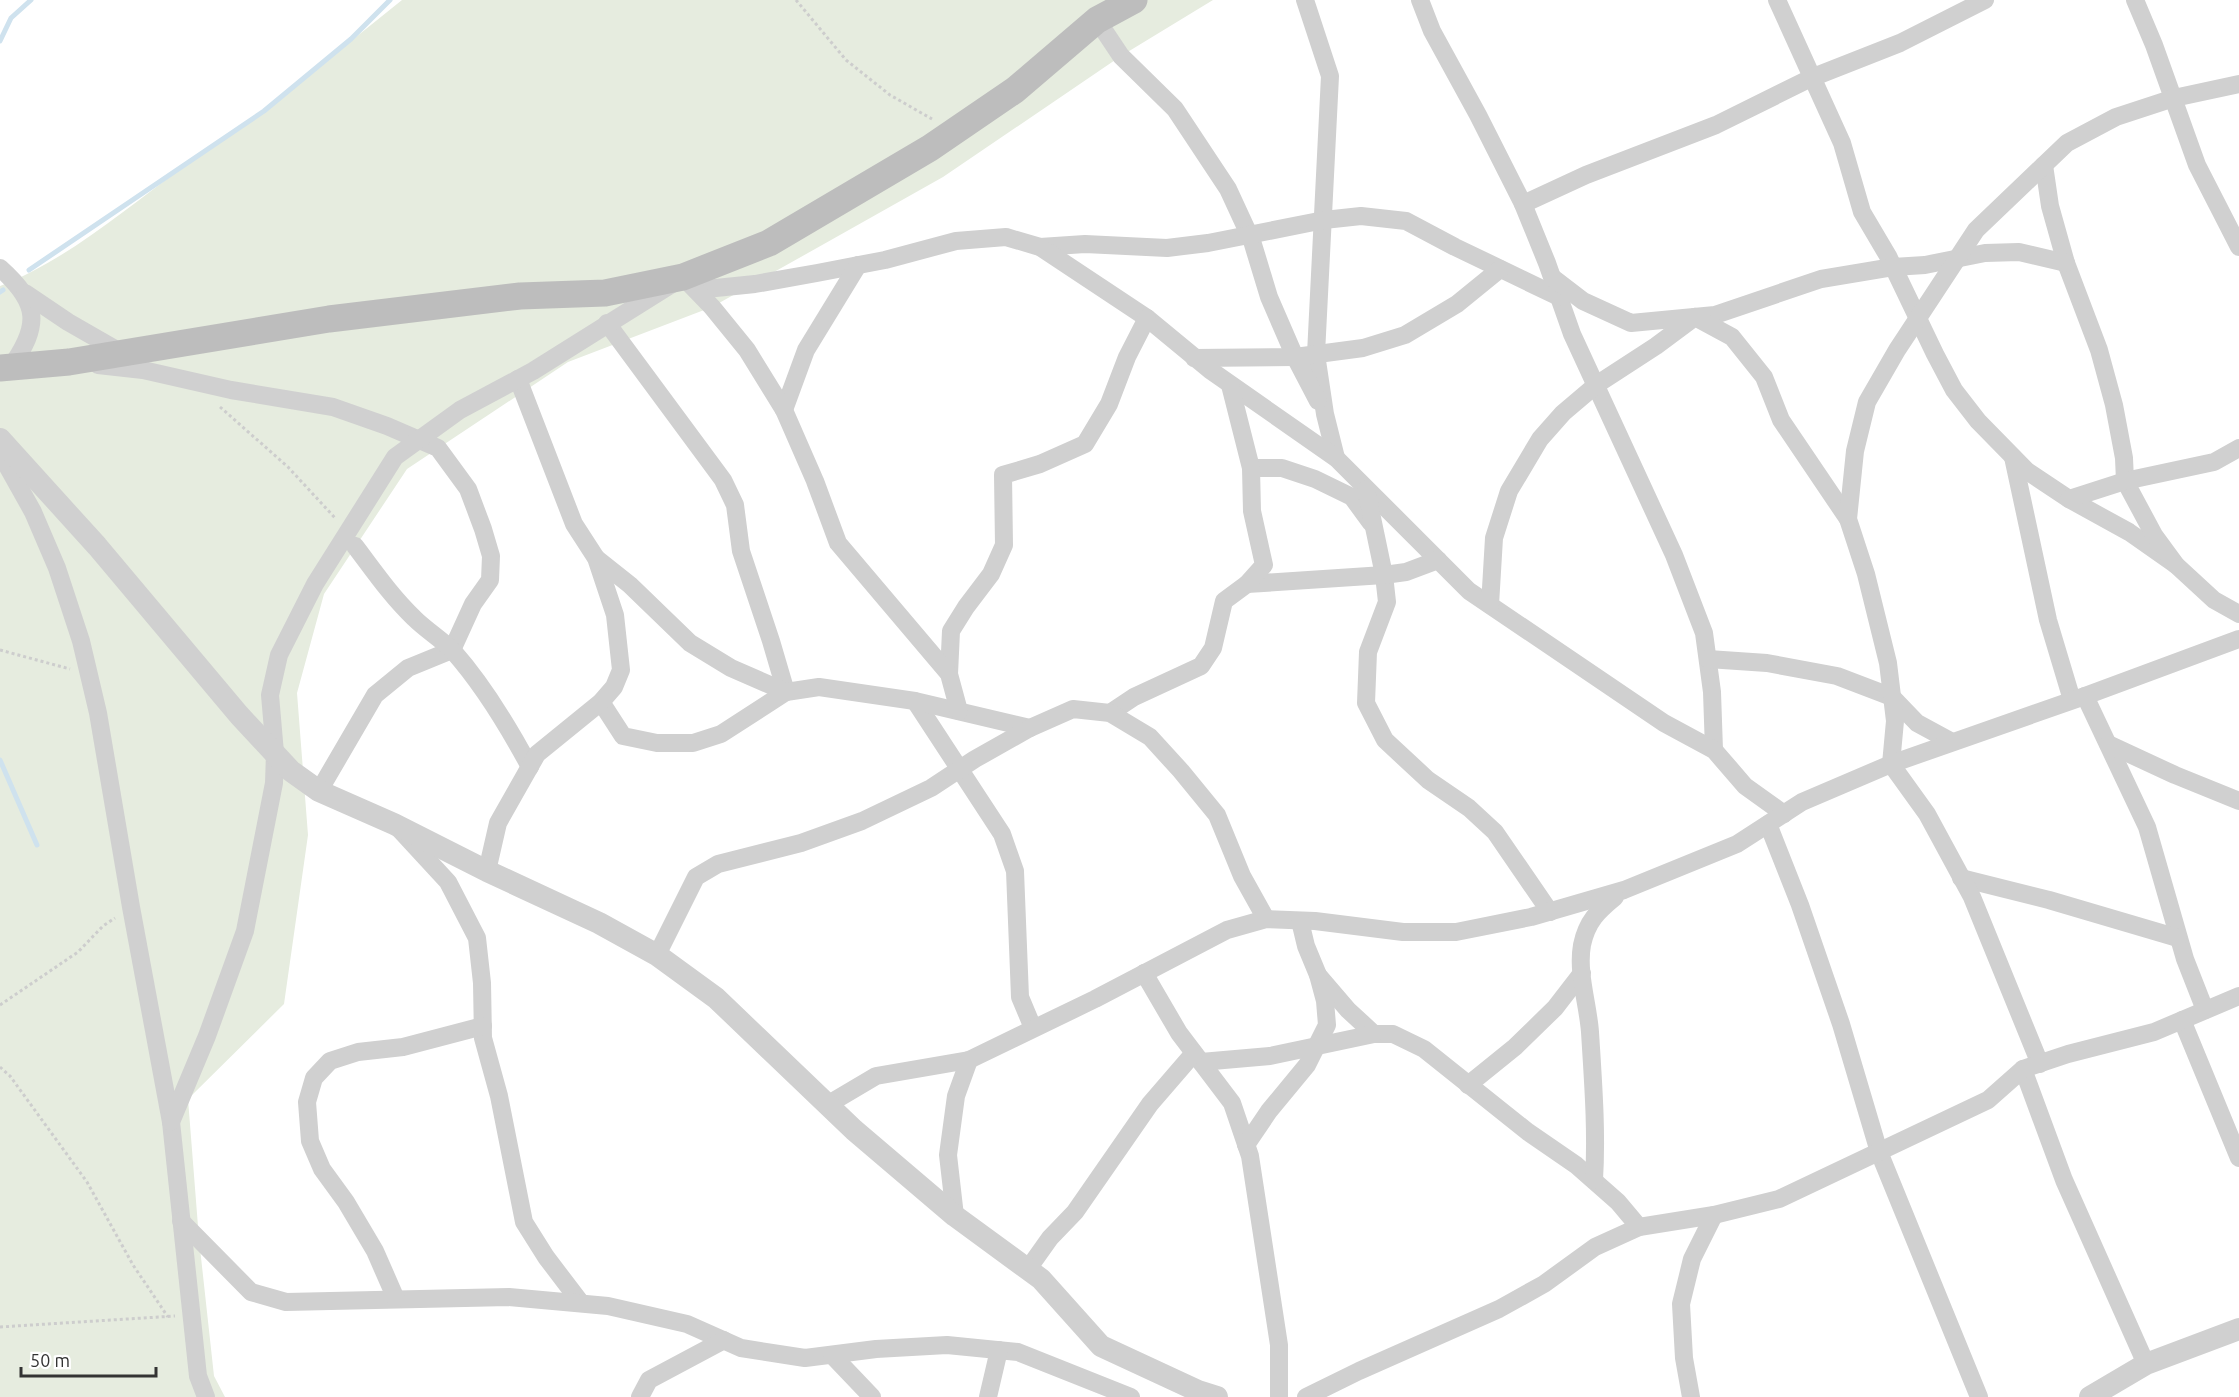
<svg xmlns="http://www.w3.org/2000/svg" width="2239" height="1397" font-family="Ubuntu,sans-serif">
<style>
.green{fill:#e6ecdf}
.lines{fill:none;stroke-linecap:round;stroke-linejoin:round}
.stream{stroke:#cfe2ee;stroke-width:5}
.path{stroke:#cdcdcd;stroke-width:3;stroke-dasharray:3 3;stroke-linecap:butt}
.minor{stroke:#d0d0d0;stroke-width:18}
.tertiary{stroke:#d0d0d0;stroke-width:22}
.secondary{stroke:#bdbdbd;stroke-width:27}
</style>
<rect width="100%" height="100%" fill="#fff"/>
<!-- green -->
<path class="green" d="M 402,0 L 1213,0 L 1121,56 L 943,177 L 712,307 L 568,362 L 407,469 L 324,594 L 297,693 L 308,835 L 284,1004 L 188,1099 L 199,1239 L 214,1376 L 225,1397 L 0,1397 L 0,286 C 67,260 124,210 182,168 L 189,160 L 264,111 Z"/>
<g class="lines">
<!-- stream -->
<g class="stream">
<path d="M 0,41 L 11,18 L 31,0"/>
<path d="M 29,270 L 264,111 L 351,39 L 390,0"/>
<path d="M 0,292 L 3,290"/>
<path d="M 0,760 L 37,845"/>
</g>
<!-- path -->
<g class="path">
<path d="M 796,0 L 846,60 L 890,95 L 932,119"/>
<path d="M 220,407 L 288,467 L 336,519"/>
<path d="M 0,650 L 70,669"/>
<path d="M 0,1005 L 78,952 L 103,926 L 115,918"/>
<path d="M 0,1067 L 10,1076 L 87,1182 L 133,1265 L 168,1317"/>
<path d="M 0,1327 L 175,1316"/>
</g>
<!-- minor -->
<g class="minor">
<path d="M 1305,0 L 1330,76 L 1316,354 L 1325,414 L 1336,458"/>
<path d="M 1420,0 L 1432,31 L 1478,115 L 1523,204 L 1547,263 L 1572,334 L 1674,555 L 1704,633 L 1712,692 L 1714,750"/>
<path d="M 1777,0 L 1842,143 L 1862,212 L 1888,256 L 1935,354 L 1954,390 L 1978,421 L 2027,471 L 2069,499 L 2129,532 L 2176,565"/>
<path d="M 2135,0 L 2154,45 L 2197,165 L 2239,247"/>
<path d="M 1097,20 L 1121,56 L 1175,109 L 1228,189 L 1252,241 L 1269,297 L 1295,357 L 1318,401"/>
<path d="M 2044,165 L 2050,206 L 2066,263 L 2099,350 L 2114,405 L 2124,458 L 2125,481 L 2154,535 L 2176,565 L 2214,600 L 2239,614"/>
<path d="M 1523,204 L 1586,175 L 1716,125 L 1811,78 L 1900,43 L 1985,0"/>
<path d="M 1040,247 L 1085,244 L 1167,248 L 1208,243 L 1324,220 L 1361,216 L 1406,221 L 1455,247 L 1559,297"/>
<path d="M 0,268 C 39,303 41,325 10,368"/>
<path d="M 1553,278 L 1583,301 L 1631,323 L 1715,315 L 1821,279 L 1893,267 L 1925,265 L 1985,253 L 2019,252 L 2066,263"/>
<path d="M 696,290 L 755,284 L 817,273 L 885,260 L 956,241 L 1006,237 L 1040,247 L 1147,318 L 1210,370 L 1336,458 L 1469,591 L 1664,723 L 1714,750 L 1745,786 L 1784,814"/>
<path d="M 25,293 L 68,322 L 122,353"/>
<path d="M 607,323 L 723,480 L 735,505 L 741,551 L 771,641 L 786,692"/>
<path d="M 1194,358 L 1295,357 L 1363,348 L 1405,335 L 1457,304 L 1500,269"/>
<path d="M 98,365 L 143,370 L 231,390 L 333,407 L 387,426 L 438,448 L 468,489 L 483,529 L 491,556 L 490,580 L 473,604 L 452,650 L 408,668 L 375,695 L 319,791"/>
<path d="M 784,410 L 806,350 L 858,265"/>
<path d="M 0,453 L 33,512 L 57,568 L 81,641 L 98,713 L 131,907 L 171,1122 L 198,1376 L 206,1397"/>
<path d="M 2013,457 L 2048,620 L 2072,700"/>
<path d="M 1251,468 L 1282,468 L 1315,479 L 1352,497 L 1371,523"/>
<path d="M 1366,489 L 1384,575 L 1387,602 L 1368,652 L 1366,703 L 1385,740 L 1428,780 L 1469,808 L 1495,832 L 1550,912"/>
<path d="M 2069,499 L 2125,481 L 2214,462 L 2239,448"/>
<path d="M 355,546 C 374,571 391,596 414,618 C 426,630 441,639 453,651 C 484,686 508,726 530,767"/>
<path d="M 596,558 L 630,585 L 690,643 L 731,668 L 786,692"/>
<path d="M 1247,584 L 1384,575 L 1406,572 L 1438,560"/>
<path d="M 1490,605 L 1494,538 L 1509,491 L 1540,439 L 1563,413 L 1596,385 L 1656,346 L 1695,317 L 1732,337 L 1764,377 L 1781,420 L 1848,519"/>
<path d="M 1708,659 L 1767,663 L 1837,676 L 1892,697 L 1917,723 L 1952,742"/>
<path d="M 949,674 L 951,631 L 966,607 L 991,574 L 1004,545 L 1003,475 L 1040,464 L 1085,444 L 1109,404 L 1127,357 L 1147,318"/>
<path d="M 2085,696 L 2147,827 L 2185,959 L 2205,1010"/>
<path d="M 915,701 L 1002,834 L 1015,871 L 1020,997 L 1033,1028"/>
<path d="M 601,702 L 623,736 L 657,743 L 693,743 L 721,734 L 786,692 L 819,687 L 915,701 L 1030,728"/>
<path d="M 1110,713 L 1134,697 L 1201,666 L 1213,648 L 1224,601 L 1247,584 L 1264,565 L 1252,511 L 1251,468 L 1230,385"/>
<path d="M 2108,744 L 2175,775 L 2239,801"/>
<path d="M 1768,824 L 1800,905 L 1841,1024 L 1879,1152 L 1979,1397"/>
<path d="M 400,830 L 448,882 L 477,938 L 482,983 L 483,1038 L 499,1096 L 524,1222 L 546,1257 L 581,1303"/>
<path d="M 487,871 L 498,823 L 537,754 L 601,702 L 614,687 L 621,670 L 615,615 L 596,558 L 574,524 L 518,379"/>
<path d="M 1961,878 L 2049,900 L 2178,938"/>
<path d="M 657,955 L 696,877 L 718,864 L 801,843 L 862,821 L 931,788 L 975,759 L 1030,728 L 1073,709 L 1110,713 L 1150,737 L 1181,771 L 1217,815 L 1242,876 L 1266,919"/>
<path d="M 1144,973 L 1179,1033 L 1232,1103 L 1250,1156 L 1279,1345 L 1279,1397"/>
<path d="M 1318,975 L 1348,1010 L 1374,1034 L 1393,1034 L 1424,1049 L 1528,1132 L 1576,1165 L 1618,1202 L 1639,1227"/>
<path d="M 2182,1020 L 2239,1158"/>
<path d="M 1201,1062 L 1270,1056 L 1374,1034"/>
<path d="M 2040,1064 L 1972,897 L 1927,814 L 1891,764 L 1895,721 L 1888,663 L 1866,574 L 1848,519 L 1855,451 L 1867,402 L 1897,350 L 1976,230 L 2067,143 L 2116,117 L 2174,98 L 2239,84"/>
<path d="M 2023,1069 L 2064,1180 L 2146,1364"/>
<path d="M 1468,1085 L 1515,1047 L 1555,1008 L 1582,973"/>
<path d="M 827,1105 L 876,1076 L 969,1060 L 1095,999 L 1227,930 L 1266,919 L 1315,921 L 1403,932 L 1456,932 L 1531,917 L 1624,890 L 1737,844 L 1802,802 L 1891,764 L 2085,696 L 2239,639"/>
<path d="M 171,1122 L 207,1036 L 245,931 L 274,783 L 275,753 L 270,695 L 279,655 L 315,584 L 395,457 L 460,410 L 533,371 L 683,277 L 712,307 L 747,350 L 784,410 L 815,481 L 838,543 L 949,674 L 959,711"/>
<path d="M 1246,1145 L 1269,1111 L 1307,1065 L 1327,1025 L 1325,1001 L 1318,975 L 1306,946 L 1300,921"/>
<path d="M 1594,1180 C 1597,1131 1593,1081 1590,1032 C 1588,1004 1577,973 1582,945 C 1587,921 1598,911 1615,897"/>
<path d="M 955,1216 L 948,1155 L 956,1096 L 969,1060"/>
<path d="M 181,1221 L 251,1292 L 286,1302 L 509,1297 L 608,1306 L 687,1324 L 741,1348 L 805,1358 L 876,1349 L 947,1345 L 1018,1352 L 1131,1397"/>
<path d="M 1028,1269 L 1050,1238 L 1075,1212 L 1150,1104 L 1194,1053"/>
<path d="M 396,1299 L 375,1251 L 346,1202 L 322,1169 L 310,1141 L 307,1102 L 314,1078 L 330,1061 L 358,1052 L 403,1047 L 483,1026"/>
<path d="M 832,1355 L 872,1397"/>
<path d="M 640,1397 L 649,1380 L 724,1340"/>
<path d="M 988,1397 L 999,1350"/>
<path d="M 1306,1397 L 1359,1371 L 1499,1309 L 1544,1284 L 1595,1247 L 1639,1227 L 1714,1215 L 1779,1199 L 1988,1100 L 2023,1069 L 2068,1054 L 2154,1032 L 2239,996"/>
<path d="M 1691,1397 L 1684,1358 L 1681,1304 L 1692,1259 L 1714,1215"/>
</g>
<!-- tertiary -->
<g class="tertiary">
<path d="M 0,439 L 97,546 L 239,715 L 291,771 L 319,791 L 394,824 L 487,871 L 599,923 L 657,955 L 716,998 L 854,1130 L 955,1216 L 1041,1279 L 1101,1346 L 1198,1391 L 1217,1397"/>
<path d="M 2090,1397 L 2146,1364 L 2239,1329"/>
</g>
<!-- secondary -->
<path class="secondary" d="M 0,368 L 69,362 L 329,319 L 520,296 L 605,293 L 683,277 L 769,243 L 930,148 L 1015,90 L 1097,20 L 1134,0"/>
</g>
<!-- scale -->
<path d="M21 1367v9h135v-9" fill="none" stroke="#333333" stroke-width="3"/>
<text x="30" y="1367" font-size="18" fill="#333333" stroke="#ffffff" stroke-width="4.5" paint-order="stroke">50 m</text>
</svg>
